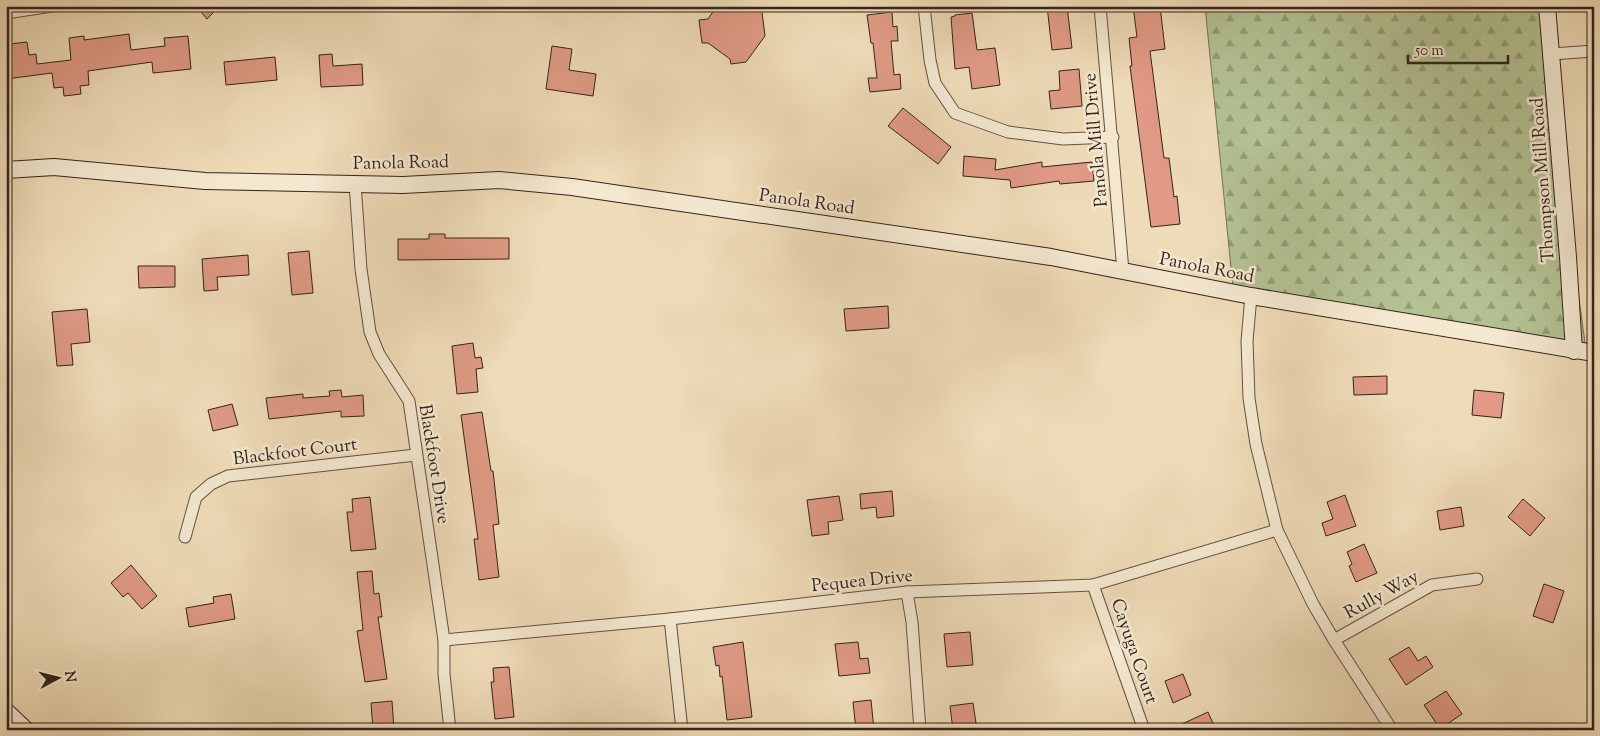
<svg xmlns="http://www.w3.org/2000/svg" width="1600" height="736" font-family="'Sorts Mill Goudy',serif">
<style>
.forest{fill:url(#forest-firs);stroke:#747258}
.building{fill:#e09a85;stroke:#35231c}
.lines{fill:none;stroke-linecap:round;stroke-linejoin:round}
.street-casing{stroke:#635143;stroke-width:13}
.secondary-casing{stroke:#35231c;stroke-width:18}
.street{stroke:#f4e8d0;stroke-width:11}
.secondary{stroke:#f4e8d0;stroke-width:16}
.labels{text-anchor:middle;stroke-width:5;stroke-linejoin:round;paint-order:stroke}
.street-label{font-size:18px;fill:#35231c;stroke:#f4e8d0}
</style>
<defs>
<pattern id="forest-firs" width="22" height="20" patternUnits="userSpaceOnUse" patternTransform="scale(1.25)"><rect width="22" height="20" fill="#b3c193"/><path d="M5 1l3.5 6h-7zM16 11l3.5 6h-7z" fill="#929c77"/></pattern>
</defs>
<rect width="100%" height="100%" fill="#eedbb7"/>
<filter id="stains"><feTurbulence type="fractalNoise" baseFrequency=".004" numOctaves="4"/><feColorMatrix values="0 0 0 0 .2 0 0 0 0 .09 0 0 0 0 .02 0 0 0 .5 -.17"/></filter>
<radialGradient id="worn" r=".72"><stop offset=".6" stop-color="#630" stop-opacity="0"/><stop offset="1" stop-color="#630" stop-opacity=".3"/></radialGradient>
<!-- forest -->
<path class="forest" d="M 1205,6 L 1539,6 L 1586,350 L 1233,288 Z"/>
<!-- building -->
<g class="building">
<path d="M 196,6 L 220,6 L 207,19 Z"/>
<path d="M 717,6 L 754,6 L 762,12 L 765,36 L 746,62 L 731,64 L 730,59 L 708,43 L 702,43 L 699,20 L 708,19 Z"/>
<path d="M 1047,6 L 1067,6 L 1072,48 L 1052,50 Z"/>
<path d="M 1133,6 L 1160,6 L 1165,49 L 1150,51 L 1164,158 L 1169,158 L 1174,197 L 1177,196 L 1180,224 L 1151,227 L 1130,66 L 1132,66 L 1129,38 L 1137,37 Z"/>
<path d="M 892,12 L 893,27 L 897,26 L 898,41 L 891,41 L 894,75 L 900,74 L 901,89 L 870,92 L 868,78 L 877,78 L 873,43 L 871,43 L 867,15 Z"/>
<path d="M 972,13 L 977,50 L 995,48 L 1000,85 L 972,89 L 969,67 L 955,69 L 951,17 L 955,16 L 955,15 Z"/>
<path d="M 129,34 L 131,50 L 165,46 L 164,38 L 188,36 L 191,69 L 153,73 L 152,62 L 88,71 L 89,85 L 80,86 L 81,94 L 64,96 L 63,87 L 54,88 L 52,73 L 6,79 L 6,52 L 10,52 L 9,44 L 27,42 L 29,55 L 36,54 L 37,64 L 71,60 L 69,38 L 84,36 L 84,40 Z"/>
<path d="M 552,46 L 572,49 L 569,70 L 596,74 L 593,96 L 546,89 Z"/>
<path d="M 332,54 L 333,66 L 362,64 L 363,85 L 321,87 L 319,55 Z"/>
<path d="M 275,57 L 277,80 L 226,85 L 224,62 Z"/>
<path d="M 1079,69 L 1082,106 L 1051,109 L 1049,91 L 1060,90 L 1059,71 Z"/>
<path d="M 903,108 L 951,147 L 938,164 L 888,126 Z"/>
<path d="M 964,156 L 996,159 L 995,170 L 1042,162 L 1042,167 L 1092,162 L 1094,181 L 1060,184 L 1059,181 L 1011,188 L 1010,180 L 963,176 Z"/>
<path d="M 429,234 L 445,234 L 445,238 L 509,238 L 509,259 L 398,260 L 398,239 L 429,239 Z"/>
<path d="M 309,251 L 313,293 L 292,295 L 288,253 Z"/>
<path d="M 248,255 L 249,275 L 217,277 L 218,290 L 204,291 L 202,259 Z"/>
<path d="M 138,266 L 175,266 L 175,287 L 139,288 Z"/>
<path d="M 888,306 L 889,328 L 846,331 L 844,309 Z"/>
<path d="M 87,309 L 90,342 L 71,344 L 73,365 L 57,366 L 52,312 Z"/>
<path d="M 473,343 L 475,358 L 481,357 L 483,368 L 476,369 L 478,392 L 457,394 L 452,346 Z"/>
<path d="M 1387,376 L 1387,394 L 1354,395 L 1353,377 Z"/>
<path d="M 341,390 L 342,397 L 363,395 L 364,416 L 341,417 L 341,411 L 269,419 L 266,398 L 303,394 L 303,398 L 330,396 L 329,391 Z"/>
<path d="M 1474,390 L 1504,393 L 1501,418 L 1472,415 Z"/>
<path d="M 232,404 L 238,425 L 213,431 L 208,410 Z"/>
<path d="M 482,412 L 491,471 L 493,471 L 499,524 L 493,525 L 499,577 L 479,580 L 474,539 L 478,539 L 461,415 Z"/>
<path d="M 892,491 L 894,516 L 877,518 L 876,507 L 861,509 L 860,494 Z"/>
<path d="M 1345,495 L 1356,526 L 1326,536 L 1322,523 L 1333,519 L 1327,502 Z"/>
<path d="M 839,496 L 843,520 L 828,522 L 829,534 L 812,536 L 807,500 Z"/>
<path d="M 370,497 L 376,549 L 351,551 L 347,512 L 353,512 L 352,499 Z"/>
<path d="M 1523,499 L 1545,518 L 1530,536 L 1508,517 Z"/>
<path d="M 1461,507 L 1464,526 L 1440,530 L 1437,511 Z"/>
<path d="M 1364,544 L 1377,573 L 1356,582 L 1349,566 L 1352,564 L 1347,552 Z"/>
<path d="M 131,565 L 157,596 L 142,609 L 128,593 L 123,597 L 111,583 Z"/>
<path d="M 372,571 L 374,594 L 379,593 L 382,617 L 378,617 L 387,679 L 365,682 L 357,631 L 363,630 L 357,572 Z"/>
<path d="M 1544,584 L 1564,591 L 1553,623 L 1533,616 Z"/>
<path d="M 231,594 L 235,619 L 189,627 L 186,608 L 214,603 L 213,597 Z"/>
<path d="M 970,632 L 973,665 L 947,667 L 944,634 Z"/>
<path d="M 743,642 L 752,717 L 727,720 L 722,676 L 720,677 L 719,665 L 716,666 L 713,647 Z"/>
<path d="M 858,642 L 860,659 L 868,658 L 870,673 L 839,676 L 835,644 Z"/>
<path d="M 1409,647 L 1418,661 L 1426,656 L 1433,667 L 1406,685 L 1389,659 Z"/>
<path d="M 509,667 L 514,717 L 495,719 L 491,682 L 494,682 L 493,668 Z"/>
<path d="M 1183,674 L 1191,695 L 1173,703 L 1165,681 Z"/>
<path d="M 1446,691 L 1462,714 L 1440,729 L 1424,705 Z"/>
<path d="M 871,700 L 874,730 L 856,730 L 853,702 Z"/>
<path d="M 392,701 L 394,730 L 373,730 L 371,703 Z"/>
<path d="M 973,703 L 977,730 L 953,730 L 950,706 Z"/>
<path d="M 1208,712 L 1216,730 L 1169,730 Z"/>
</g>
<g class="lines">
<defs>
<g id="street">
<path d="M 924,6 L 930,60 L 935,83 L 955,113 L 1008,132 L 1063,139 L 1113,137"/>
<path d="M 1100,6 L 1123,271"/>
<path d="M 6,13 L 52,6"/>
<path d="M 1552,54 L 1594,51"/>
<path d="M 355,183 L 361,269 L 370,332 L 379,354 L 409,401 L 444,640 L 444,674 L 450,730"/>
<path d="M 1251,296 L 1247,341 L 1249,398 L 1256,444 L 1277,530 L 1313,604 L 1334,640 L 1392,730"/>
<path d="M 185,537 L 196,497 L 211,484 L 228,476 L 416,455"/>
<path d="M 1093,585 L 1144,730"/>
<path d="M 907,592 L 912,622 L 920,730"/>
<path d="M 670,619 L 682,730"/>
<path d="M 444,640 L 670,619 L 907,592 L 1093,585 L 1277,530"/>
<path d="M 1334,640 L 1432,585 L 1477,579"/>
</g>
<g id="secondary">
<path d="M 1547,6 L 1568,257 L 1574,351"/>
<path d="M 6,170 L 54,167 L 205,181 L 403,185 L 499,180 L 572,187 L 1051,257 L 1251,296 L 1594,353"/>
<path d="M 6,711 L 26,730"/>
</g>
</defs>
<!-- street casing -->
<use href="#street" class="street-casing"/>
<!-- secondary casing -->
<use href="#secondary" class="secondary-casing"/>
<!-- street -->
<use href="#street" class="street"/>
<!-- secondary -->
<use href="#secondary" class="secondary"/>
</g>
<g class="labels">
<!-- street labels -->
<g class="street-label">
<text transform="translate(1095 140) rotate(-95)" y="6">Panola Mill Drive</text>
<text transform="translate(401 162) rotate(-1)" y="6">Panola Road</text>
<text transform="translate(1542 180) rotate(-94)" y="6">Thompson Mill Road</text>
<text transform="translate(807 201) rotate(8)" y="6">Panola Road</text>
<text transform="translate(1207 267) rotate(11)" y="6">Panola Road</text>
<text transform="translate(295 451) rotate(-7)" y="6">Blackfoot Court</text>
<text transform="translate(435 464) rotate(81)" y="6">Blackfoot Drive</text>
<text transform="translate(862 580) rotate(-6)" y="6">Pequea Drive</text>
<text transform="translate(1381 594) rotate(-29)" y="6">Rully Way</text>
<text transform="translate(1135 651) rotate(71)" y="6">Cayuga Court</text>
</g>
</g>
<!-- margin -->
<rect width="1600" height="736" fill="none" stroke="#eedbb7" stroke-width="25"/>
<rect x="8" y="8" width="1585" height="721" fill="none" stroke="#35231c" stroke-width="2.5"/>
<rect x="12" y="12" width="1575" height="711" fill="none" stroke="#35231c"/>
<!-- north arrow -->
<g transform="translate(58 678) rotate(83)" stroke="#f4e8d0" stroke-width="4" paint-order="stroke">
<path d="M0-4L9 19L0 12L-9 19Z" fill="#35231c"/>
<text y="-8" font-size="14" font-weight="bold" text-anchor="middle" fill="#35231c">N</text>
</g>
<!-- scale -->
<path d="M1408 55v8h100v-8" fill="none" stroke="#35231c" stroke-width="2.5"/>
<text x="1415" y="55" font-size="15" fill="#35231c" stroke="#f4e8d0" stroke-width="4" paint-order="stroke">50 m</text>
<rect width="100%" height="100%" filter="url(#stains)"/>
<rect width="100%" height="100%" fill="url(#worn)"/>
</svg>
